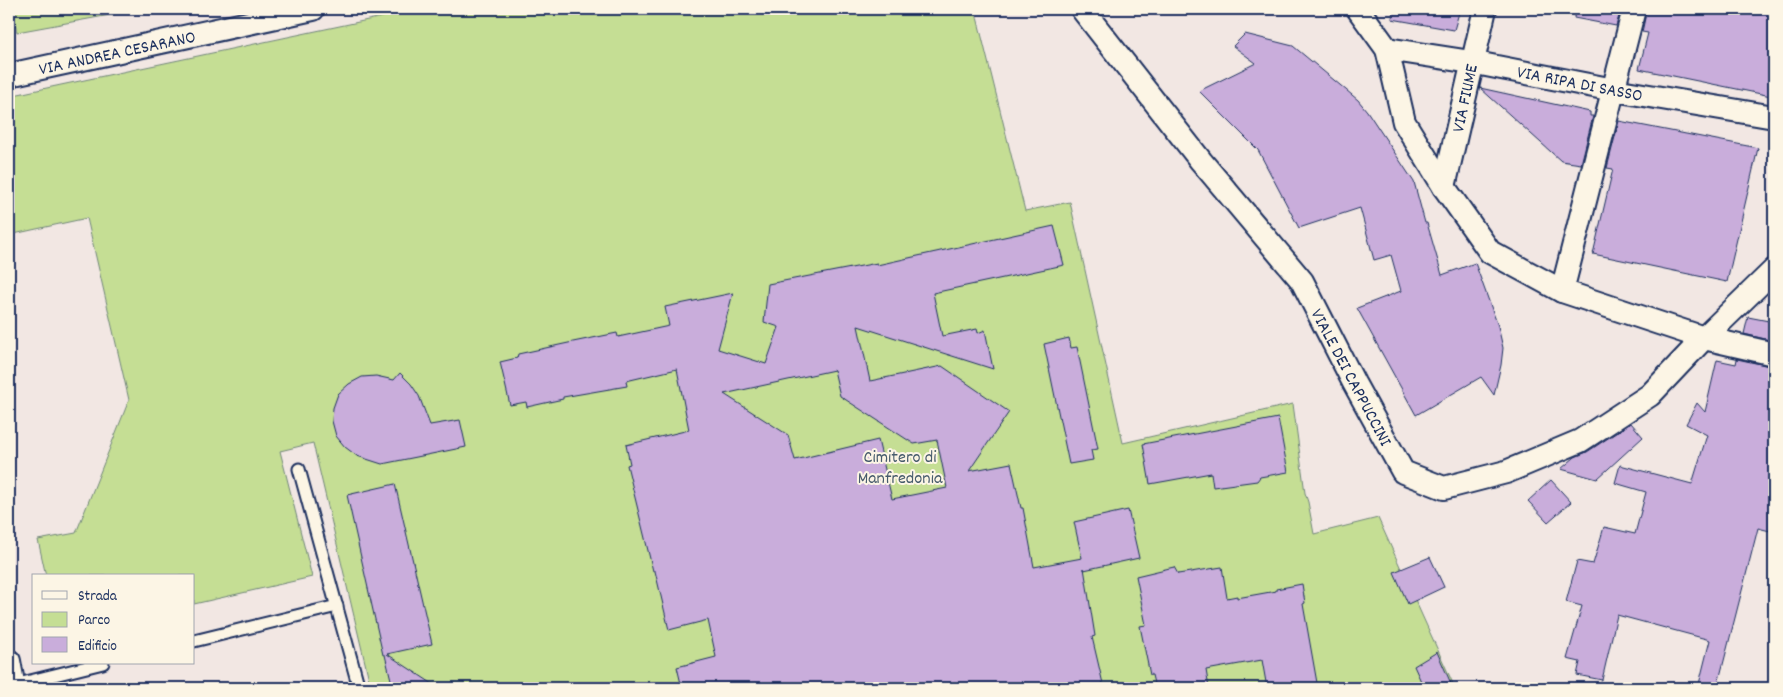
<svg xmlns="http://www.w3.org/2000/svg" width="1783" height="697" font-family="Dekko,sans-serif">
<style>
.green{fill:#c5de94;stroke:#708679}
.building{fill:#c9addb;stroke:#1b2f5e;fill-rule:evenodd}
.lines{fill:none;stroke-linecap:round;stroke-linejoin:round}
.lane-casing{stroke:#1b2f5e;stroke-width:15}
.street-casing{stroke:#1b2f5e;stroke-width:26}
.lane{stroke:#fcf5e5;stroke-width:11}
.street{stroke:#fcf5e5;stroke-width:22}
.labels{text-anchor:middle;stroke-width:4;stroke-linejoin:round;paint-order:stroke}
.street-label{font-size:18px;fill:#1b2f5e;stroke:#fcf5e5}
.park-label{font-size:18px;fill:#465b6c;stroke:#fcf5e5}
</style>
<rect width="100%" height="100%" fill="#f2e7e3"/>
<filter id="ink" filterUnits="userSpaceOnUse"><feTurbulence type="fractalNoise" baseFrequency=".02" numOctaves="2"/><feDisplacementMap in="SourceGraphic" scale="10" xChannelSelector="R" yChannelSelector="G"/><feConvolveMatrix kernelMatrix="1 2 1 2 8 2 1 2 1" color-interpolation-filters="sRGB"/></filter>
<g filter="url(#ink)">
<!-- green -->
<g class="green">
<path d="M 12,9 L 132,9 L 132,11 L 17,32 Z"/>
<path d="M 420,9 L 975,9 L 1025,211 L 1070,202 L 1123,443 L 1293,404 L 1305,493 L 1308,502 L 1314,534 L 1378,518 L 1455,688 L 371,688 L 313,443 L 280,451 L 312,577 L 194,604 L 194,576 L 46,576 L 38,540 L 76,533 L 129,400 L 87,218 L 9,235 L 9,96 Z"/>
</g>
<!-- building -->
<g class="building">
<path d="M 1393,9 L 1460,9 L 1454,30 L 1392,19 Z"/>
<path d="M 1575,9 L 1621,9 L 1616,26 L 1574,18 Z"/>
<path d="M 1647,9 L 1774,9 L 1774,83 L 1771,96 L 1639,69 L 1648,33 L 1642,32 Z"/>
<path d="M 1245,34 L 1293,46 L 1358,100 L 1367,111 L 1414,182 L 1425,223 L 1427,223 L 1442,275 L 1475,263 L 1498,326 L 1503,348 L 1501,365 L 1494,395 L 1481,377 L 1416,415 L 1357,308 L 1401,291 L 1391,255 L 1374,260 L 1360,208 L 1299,228 L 1258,150 L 1199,91 L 1256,63 L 1233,46 Z"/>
<path d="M 1480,88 L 1590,112 L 1590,116 L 1593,116 L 1581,164 L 1561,161 Z"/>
<path d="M 1619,121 L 1758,148 L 1727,282 L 1593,254 L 1613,169 L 1607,168 Z"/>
<path d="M 1054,226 L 1064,265 L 933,293 L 942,336 L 977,329 L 978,333 L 985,330 L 993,369 L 858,326 L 870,381 L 942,366 L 1009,412 L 969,471 L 1011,463 L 1021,508 L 1023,508 L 1034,567 L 1082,558 L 1074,522 L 1128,510 L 1139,558 L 1084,570 L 1084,568 L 1095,636 L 1092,637 L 1104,688 L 682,688 L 677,667 L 716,657 L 708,620 L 669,630 L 655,571 L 653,571 L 627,465 L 630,464 L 626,445 L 689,430 L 677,369 L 626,381 L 627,386 L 563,397 L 563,399 L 527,407 L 526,402 L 510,405 L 500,362 L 517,358 L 518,354 L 573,342 L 617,333 L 618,337 L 669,326 L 665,307 L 733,293 L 718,349 L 766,364 L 779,327 L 764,322 L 768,284 L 877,263 L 877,265 ZM 834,370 L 840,396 L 914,444 L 937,440 L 947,488 L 892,499 L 878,440 L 795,460 L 788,435 L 724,394 Z"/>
<path d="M 1748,317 L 1774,322 L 1774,341 L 1744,334 Z"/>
<path d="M 1069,338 L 1071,348 L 1077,347 L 1098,449 L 1091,450 L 1093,460 L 1069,464 L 1044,344 Z"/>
<path d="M 1737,359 L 1774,367 L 1774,532 L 1758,528 L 1717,688 L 1698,688 L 1710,640 L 1617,615 L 1602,680 L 1577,675 L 1580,662 L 1567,659 L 1582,606 L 1566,602 L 1577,561 L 1593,564 L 1604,527 L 1635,534 L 1646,492 L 1615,483 L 1620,465 L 1692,484 L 1707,435 L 1686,424 L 1697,403 L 1705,412 L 1717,360 L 1736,364 Z"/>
<path d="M 400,373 L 411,384 L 419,396 L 430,425 L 460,420 L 466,447 L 382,464 L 357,456 L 345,447 L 336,436 L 332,421 L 333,408 L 338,394 L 349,384 L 362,377 L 376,376 L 394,380 Z"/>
<path d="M 1278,418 L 1288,472 L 1260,477 L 1257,481 L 1213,487 L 1211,473 L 1150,484 L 1143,444 Z"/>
<path d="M 1631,423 L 1643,437 L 1597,479 L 1561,469 L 1575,457 L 1587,452 Z"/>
<path d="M 1551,480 L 1571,502 L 1548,522 L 1528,501 Z"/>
<path d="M 395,484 L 432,644 L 387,654 L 439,688 L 393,688 L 385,655 L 383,655 L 347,495 Z"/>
<path d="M 1430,557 L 1444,587 L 1408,604 L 1394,572 Z"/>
<path d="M 1174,567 L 1178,574 L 1222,567 L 1227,598 L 1237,596 L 1237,598 L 1276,591 L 1276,589 L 1302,584 L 1305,603 L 1303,604 L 1317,683 L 1287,688 L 1267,688 L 1262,660 L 1206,670 L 1209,688 L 1155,688 L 1152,675 L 1150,675 L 1140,626 L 1146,625 L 1136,576 Z"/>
<path d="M 1437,652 L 1453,688 L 1424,688 L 1414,666 Z"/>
</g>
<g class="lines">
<defs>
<g id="lane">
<path d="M 299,469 L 359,688"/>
<path d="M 194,641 L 337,606"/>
<path d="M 14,685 L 103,663"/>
</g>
<g id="street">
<path d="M 1082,9 L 1201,161 L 1302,281 L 1354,383 L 1403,472 L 1444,488 L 1506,472 L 1580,441 L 1650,395 L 1704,338 L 1774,270"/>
<path d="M 1358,9 L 1387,49 L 1404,122 L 1444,187 L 1490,252 L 1562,291 L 1704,338 L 1774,354"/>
<path d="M 1387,49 L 1471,62 L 1614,90 L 1774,117"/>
<path d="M 9,75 L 313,9"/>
<path d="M 1444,187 L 1485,9"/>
<path d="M 1562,291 L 1634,9"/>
<path d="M 9,661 L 14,688"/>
</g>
</defs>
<!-- lane casing -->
<use href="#lane" class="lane-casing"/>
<!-- street casing -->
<use href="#street" class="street-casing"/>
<!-- lane -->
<use href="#lane" class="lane"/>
<!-- street -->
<use href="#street" class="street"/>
</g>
</g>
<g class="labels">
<!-- street labels -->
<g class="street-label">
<text transform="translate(117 52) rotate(-12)" y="6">VIA ANDREA CESARANO</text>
<text transform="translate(1580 83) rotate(11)" y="6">VIA RIPA DI SASSO</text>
<text transform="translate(1464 98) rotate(-78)" y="6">VIA FIUME</text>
<text transform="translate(1352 377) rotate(62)" y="6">VIALE DEI CAPPUCCINI</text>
</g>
<!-- park labels -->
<g class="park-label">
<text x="900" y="462">Cimitero di<tspan x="900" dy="21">Manfredonia</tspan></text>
</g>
</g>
<!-- margin -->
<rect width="1783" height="697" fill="none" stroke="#fcf5e5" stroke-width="30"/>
<rect x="15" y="15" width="1753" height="667" fill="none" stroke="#1b2f5e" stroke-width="2" filter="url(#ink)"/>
<!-- legend -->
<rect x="32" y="574" width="162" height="90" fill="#fcf5e5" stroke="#a2a6af"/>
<rect x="42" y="591" width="25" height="8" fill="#fcf5e5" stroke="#a2a6af"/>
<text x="78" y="600" font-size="15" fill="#1b2f5e">Strada</text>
<rect x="42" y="612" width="25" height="15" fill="#c5de94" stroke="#a2a6af"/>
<text x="78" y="624" font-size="15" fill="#1b2f5e">Parco</text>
<rect x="42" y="637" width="25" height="15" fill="#c9addb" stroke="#a2a6af"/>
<text x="78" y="650" font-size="15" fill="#1b2f5e">Edificio</text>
</svg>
